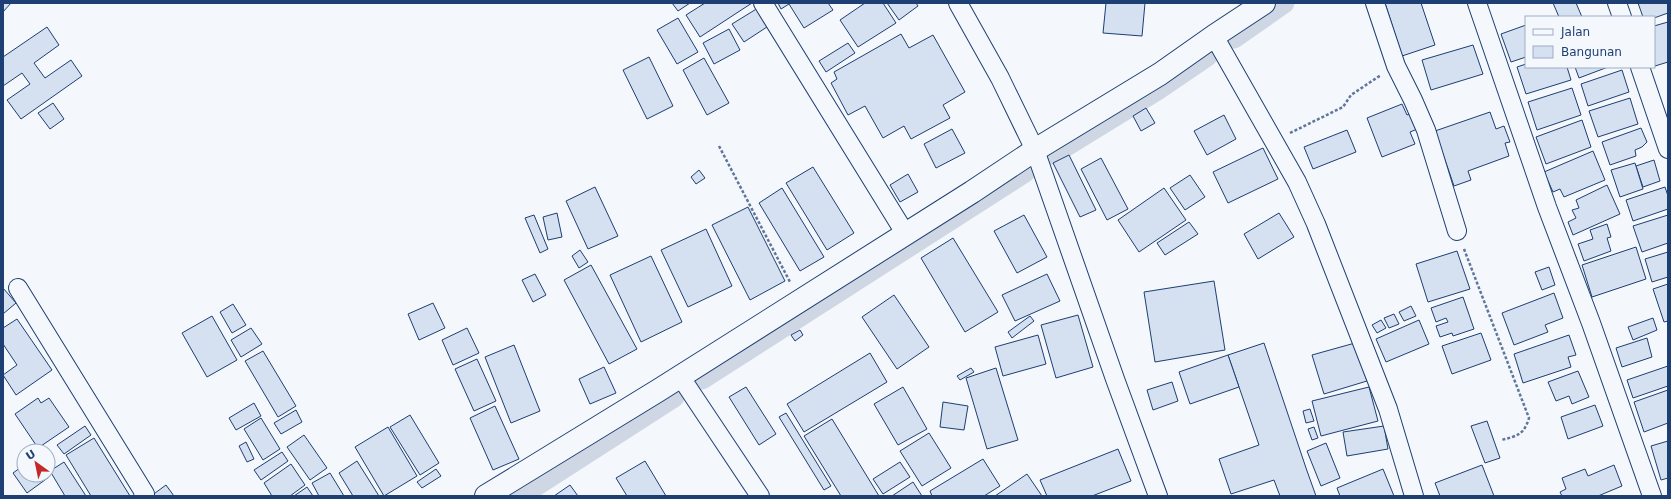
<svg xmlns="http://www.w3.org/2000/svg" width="1671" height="499" font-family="'DejaVu Sans',sans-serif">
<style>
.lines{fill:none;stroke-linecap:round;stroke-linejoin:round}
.canal{stroke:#cfd7e4;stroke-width:21}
.building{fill:#d5e0f0;stroke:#1d3f73}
.street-casing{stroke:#1d3f73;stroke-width:20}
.primary-casing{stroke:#1d3f73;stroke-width:24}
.path{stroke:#5e769c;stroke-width:2.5;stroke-dasharray:3 2;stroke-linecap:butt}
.street{stroke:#f4f7fb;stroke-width:18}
.primary{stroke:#f4f7fb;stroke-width:22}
</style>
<rect width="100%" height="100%" fill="#f4f7fb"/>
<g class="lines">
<!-- canal -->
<g class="canal">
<path d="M 1234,38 L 1284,3"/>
<path d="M 1053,154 L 1157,90 L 1207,56"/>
<path d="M 702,379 L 1025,172"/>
<path d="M 520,496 L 674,397"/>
</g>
</g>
<!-- building -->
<g class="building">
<path d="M 3,3 L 11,3 L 3,12 Z"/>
<path d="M 672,3 L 690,3 L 678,11 Z"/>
<path d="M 705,3 L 752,3 L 700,37 L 686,15 Z"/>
<path d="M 778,3 L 828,3 L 833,10 L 804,28 L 789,4 L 781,9 Z"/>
<path d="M 865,3 L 883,3 L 896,23 L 858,47 L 840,20 Z"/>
<path d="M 887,3 L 916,3 L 918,6 L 899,20 Z"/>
<path d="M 1106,3 L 1145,3 L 1142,36 L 1103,33 Z"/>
<path d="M 1385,3 L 1421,3 L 1435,45 L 1402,56 Z"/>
<path d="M 1553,3 L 1576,3 L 1582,17 L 1559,17 Z"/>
<path d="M 1638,3 L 1668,3 L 1668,13 L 1654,18 L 1643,17 Z"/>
<path d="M 758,8 L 770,25 L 744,42 L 732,24 Z"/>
<path d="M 678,18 L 698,52 L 677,64 L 657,30 Z"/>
<path d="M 1668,22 L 1668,62 L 1655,66 L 1654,62 L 1654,26 Z"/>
<path d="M 1526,25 L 1526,57 L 1511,62 L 1501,34 Z"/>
<path d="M 47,27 L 59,45 L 34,63 L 45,78 L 71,60 L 82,76 L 21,119 L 7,100 L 30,84 L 22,73 L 3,86 L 3,57 Z"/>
<path d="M 729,29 L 740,50 L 714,64 L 703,43 Z"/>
<path d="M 901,34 L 909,48 L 933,35 L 965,92 L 943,105 L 950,118 L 911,139 L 904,126 L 883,138 L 865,106 L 848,115 L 831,83 L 837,79 L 834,72 Z"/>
<path d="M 848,43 L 855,53 L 826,72 L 819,61 Z"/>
<path d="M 1473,45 L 1483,74 L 1431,90 L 1422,60 Z"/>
<path d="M 649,57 L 673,106 L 647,119 L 623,70 Z"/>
<path d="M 704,58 L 729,103 L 707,115 L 683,70 Z"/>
<path d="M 1526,64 L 1526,67 L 1567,67 L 1571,80 L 1526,94 L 1517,67 Z"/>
<path d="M 1575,67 L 1608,67 L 1579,78 Z"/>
<path d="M 1622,70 L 1629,92 L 1588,106 L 1581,84 Z"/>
<path d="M 1572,88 L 1581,115 L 1537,130 L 1528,102 Z"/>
<path d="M 1630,98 L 1638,124 L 1598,137 L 1589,111 Z"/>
<path d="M 53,103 L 64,119 L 50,129 L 38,113 Z"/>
<path d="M 1402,104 L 1407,115 L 1414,112 L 1420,128 L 1410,132 L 1415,144 L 1382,157 L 1367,118 Z"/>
<path d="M 1146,108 L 1155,123 L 1141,131 L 1133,116 Z"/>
<path d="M 1490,112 L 1496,129 L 1504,126 L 1510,142 L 1505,143 L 1509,156 L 1468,171 L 1471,180 L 1454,186 L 1435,131 Z"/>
<path d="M 1224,115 L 1236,139 L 1207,155 L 1194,131 Z"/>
<path d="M 1582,120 L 1591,147 L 1546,164 L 1536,137 Z"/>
<path d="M 1641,128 L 1647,142 L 1642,147 L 1635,150 L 1636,156 L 1610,165 L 1602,142 Z"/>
<path d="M 952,129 L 965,153 L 936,168 L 924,144 Z"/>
<path d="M 1347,130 L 1356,152 L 1313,169 L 1304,147 Z"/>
<path d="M 1263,148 L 1278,179 L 1228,203 L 1213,172 Z"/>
<path d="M 1593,151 L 1605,180 L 1564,197 L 1560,189 L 1553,192 L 1544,172 Z"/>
<path d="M 1069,155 L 1096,210 L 1080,217 L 1053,163 Z"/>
<path d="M 1101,158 L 1128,209 L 1107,220 L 1081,169 Z"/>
<path d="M 1654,160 L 1660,181 L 1643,187 L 1636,166 Z"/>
<path d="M 1635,163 L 1643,189 L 1620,197 L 1611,170 Z"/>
<path d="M 813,167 L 854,233 L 827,250 L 786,183 Z"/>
<path d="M 699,170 L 705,178 L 696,184 L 691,177 Z"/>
<path d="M 908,174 L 918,192 L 900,202 L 890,185 Z"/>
<path d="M 1190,175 L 1205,197 L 1185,210 L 1170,188 Z"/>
<path d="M 1607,185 L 1620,214 L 1573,235 L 1568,222 L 1576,218 L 1572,210 L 1579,208 L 1576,200 Z"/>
<path d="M 595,187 L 618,236 L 588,249 L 566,201 Z"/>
<path d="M 1665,187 L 1668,196 L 1668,209 L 1633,221 L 1626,200 Z"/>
<path d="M 782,188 L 824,257 L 800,271 L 759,203 Z"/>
<path d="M 1164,188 L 1186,220 L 1139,252 L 1118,220 Z"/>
<path d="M 748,207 L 785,281 L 750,300 L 712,225 Z"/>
<path d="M 557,213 L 562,237 L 548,240 L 543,217 Z"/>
<path d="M 1279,213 L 1294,237 L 1258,259 L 1244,234 Z"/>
<path d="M 534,215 L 548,249 L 540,253 L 525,218 Z"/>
<path d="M 1024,215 L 1047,257 L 1017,273 L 994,231 Z"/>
<path d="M 1668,215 L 1668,243 L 1642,252 L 1633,226 Z"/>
<path d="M 1189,222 L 1198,234 L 1165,255 L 1157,243 Z"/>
<path d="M 1607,224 L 1611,237 L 1607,238 L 1611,251 L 1584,261 L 1578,244 L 1593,239 L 1590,230 Z"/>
<path d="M 706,229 L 732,286 L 688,307 L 661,250 Z"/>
<path d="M 953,238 L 998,312 L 965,332 L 921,258 Z"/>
<path d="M 1636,247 L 1646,279 L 1592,297 L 1582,265 Z"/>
<path d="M 580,250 L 588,262 L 579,268 L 572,256 Z"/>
<path d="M 1457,251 L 1470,289 L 1428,302 L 1416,264 Z"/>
<path d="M 1668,252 L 1668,277 L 1652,282 L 1645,259 Z"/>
<path d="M 651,256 L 682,322 L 641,342 L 610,275 Z"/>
<path d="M 591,265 L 637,349 L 609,364 L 564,280 Z"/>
<path d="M 1549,267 L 1555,285 L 1542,290 L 1535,272 Z"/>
<path d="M 535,274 L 546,295 L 533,302 L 522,280 Z"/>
<path d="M 1047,274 L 1060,301 L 1015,321 L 1002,295 Z"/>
<path d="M 1214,281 L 1225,350 L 1155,362 L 1144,292 Z"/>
<path d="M 1668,284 L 1668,321 L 1664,322 L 1653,289 Z"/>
<path d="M 3,288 L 16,303 L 3,314 Z"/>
<path d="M 1554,293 L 1563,318 L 1545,325 L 1548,332 L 1514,345 L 1502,313 Z"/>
<path d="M 894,295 L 929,347 L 897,369 L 862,317 Z"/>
<path d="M 1463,297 L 1474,329 L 1453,336 L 1452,333 L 1440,337 L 1436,326 L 1448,322 L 1446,318 L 1436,322 L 1431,308 Z"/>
<path d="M 433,303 L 445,328 L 419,340 L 408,314 Z"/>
<path d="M 233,304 L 246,325 L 232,333 L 220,312 Z"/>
<path d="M 1411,306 L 1416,316 L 1404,321 L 1399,312 Z"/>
<path d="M 1394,314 L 1399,324 L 1389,328 L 1384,318 Z"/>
<path d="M 1078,315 L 1093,367 L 1056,378 L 1041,325 Z"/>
<path d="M 212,316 L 237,360 L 207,377 L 182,333 Z"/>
<path d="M 1030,316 L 1034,321 L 1012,338 L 1008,332 Z"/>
<path d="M 1653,318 L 1657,330 L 1633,340 L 1628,327 Z"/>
<path d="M 17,319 L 52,370 L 16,395 L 3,375 L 17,365 L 3,344 L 3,328 Z"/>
<path d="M 1381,320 L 1386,328 L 1377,333 L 1372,325 Z"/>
<path d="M 1419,320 L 1429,344 L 1386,362 L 1376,339 Z"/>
<path d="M 251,328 L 262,344 L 241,357 L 231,340 Z"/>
<path d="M 467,328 L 479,353 L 453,365 L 442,340 Z"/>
<path d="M 800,330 L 803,335 L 795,341 L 791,335 Z"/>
<path d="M 1481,333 L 1491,360 L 1452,374 L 1442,346 Z"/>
<path d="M 1038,335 L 1046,364 L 1003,376 L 995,347 Z"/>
<path d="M 1569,335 L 1576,355 L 1568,357 L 1571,367 L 1523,383 L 1514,354 Z"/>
<path d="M 1647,338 L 1652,357 L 1622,367 L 1616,348 Z"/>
<path d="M 1264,343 L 1306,468 L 1316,496 L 1280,496 L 1274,480 L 1231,494 L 1219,459 L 1259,445 L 1228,355 Z"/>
<path d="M 1355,343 L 1367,381 L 1324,394 L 1312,355 Z"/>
<path d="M 514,345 L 540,411 L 511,423 L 485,357 Z"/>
<path d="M 263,351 L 296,406 L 278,417 L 245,361 Z"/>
<path d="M 870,353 L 887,382 L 804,432 L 787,404 Z"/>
<path d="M 1228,355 L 1239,387 L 1190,404 L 1179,372 Z"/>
<path d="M 477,359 L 496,401 L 474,411 L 455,369 Z"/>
<path d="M 1668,366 L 1668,386 L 1633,398 L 1627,380 Z"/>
<path d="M 604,367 L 616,393 L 590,404 L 579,379 Z"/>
<path d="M 971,368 L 974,372 L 960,380 L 957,376 Z"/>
<path d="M 996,368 L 1018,440 L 987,449 L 966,378 Z"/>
<path d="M 1578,371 L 1589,397 L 1572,404 L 1569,396 L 1556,401 L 1548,382 Z"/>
<path d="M 1172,382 L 1178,401 L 1153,410 L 1147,390 Z"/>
<path d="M 746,387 L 776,434 L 759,445 L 729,397 Z"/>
<path d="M 903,387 L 927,429 L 898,445 L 874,404 Z"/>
<path d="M 1369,387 L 1378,421 L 1321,436 L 1312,401 Z"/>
<path d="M 1668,390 L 1668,423 L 1644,432 L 1634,402 Z"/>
<path d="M 38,398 L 41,403 L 49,398 L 69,427 L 38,448 L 15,414 Z"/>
<path d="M 943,402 L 968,406 L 964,430 L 940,427 Z"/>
<path d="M 254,403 L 261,416 L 236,430 L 229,418 Z"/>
<path d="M 1595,405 L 1603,426 L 1568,439 L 1561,417 Z"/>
<path d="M 495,406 L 519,459 L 493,470 L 470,418 Z"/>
<path d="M 1310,409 L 1314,421 L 1306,423 L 1303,411 Z"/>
<path d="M 296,410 L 302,422 L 281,434 L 274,423 Z"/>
<path d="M 786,413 L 831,486 L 824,490 L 779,417 Z"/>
<path d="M 410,415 L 439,463 L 420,475 L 390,427 Z"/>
<path d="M 261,418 L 280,449 L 263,460 L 244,429 Z"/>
<path d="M 832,419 L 879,496 L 841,496 L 804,436 Z"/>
<path d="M 1487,421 L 1500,458 L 1485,463 L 1471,426 Z"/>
<path d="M 85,426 L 91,435 L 64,454 L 57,445 Z"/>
<path d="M 1384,426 L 1388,449 L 1347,456 L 1343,432 Z"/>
<path d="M 388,427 L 417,476 L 384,496 L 355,447 Z"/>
<path d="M 1314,427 L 1318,438 L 1312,440 L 1308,429 Z"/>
<path d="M 929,433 L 951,468 L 922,486 L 900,451 Z"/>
<path d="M 304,435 L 327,468 L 310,480 L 287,447 Z"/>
<path d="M 94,438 L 130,496 L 91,496 L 66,455 Z"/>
<path d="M 1668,441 L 1668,478 L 1661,480 L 1651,446 Z"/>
<path d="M 246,442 L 254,459 L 247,462 L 239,446 Z"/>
<path d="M 1326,443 L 1340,478 L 1321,486 L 1307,451 Z"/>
<path d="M 1118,449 L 1131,481 L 1092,496 L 1047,496 L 1040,480 Z"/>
<path d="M 282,452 L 288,461 L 261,480 L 254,470 Z"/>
<path d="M 983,459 L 1000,486 L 984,496 L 932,496 L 930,491 Z"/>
<path d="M 357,461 L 379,496 L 353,496 L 339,473 Z"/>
<path d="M 645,461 L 666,496 L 627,496 L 616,478 Z"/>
<path d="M 64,462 L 86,496 L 65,496 L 50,471 Z"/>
<path d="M 900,462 L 910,477 L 883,494 L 873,479 Z"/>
<path d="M 291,464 L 305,485 L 290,496 L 272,496 L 264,483 Z"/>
<path d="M 24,465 L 24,475 L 48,475 L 49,477 L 27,493 L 13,473 Z"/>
<path d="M 1482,465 L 1494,496 L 1440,496 L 1435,483 Z"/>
<path d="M 1614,465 L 1622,486 L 1598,496 L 1562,496 L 1560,492 L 1566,489 L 1562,478 L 1585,469 L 1588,476 Z"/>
<path d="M 436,469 L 441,476 L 422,488 L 417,482 Z"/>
<path d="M 1383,469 L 1394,496 L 1340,496 L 1337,488 Z"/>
<path d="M 330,473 L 344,496 L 319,496 L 312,483 Z"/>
<path d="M 1027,474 L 1042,496 L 995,496 Z"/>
<path d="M 913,482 L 922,496 L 892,496 Z"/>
<path d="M 166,485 L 174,496 L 151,496 Z"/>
<path d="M 570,485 L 578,496 L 554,496 Z"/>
<path d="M 307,487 L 313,496 L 294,496 Z"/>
</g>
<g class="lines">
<defs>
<g id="street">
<path d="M 763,3 L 905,233"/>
<path d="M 958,3 L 1000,78 L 1035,150 L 1115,379 L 1158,496"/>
<path d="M 1375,3 L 1396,66 L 1413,100 L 1426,130 L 1457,231"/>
<path d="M 1477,3 L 1547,207 L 1591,323 L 1652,496"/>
<path d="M 1617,3 L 1622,17"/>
<path d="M 1214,36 L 1297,182 L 1316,224 L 1388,409 L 1414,496"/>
<path d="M 1640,67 L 1668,149"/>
<path d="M 18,288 L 145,494 L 143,496"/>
<path d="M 680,376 L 760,496"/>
</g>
<path id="primary" d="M 486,496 L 659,390 L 972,192 L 1035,150 L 1160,74 L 1214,36 L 1264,3"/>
</defs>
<!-- street casing -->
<use href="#street" class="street-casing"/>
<!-- primary casing -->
<use href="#primary" class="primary-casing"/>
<!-- path -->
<g class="path">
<path d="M 1290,133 L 1343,107 L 1351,95 L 1381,75"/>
<path d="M 719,146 L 790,282"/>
<path d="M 1464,249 L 1529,418 C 1524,435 1517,436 1501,440"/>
</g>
<!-- street -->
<use href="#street" class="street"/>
<!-- primary -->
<use href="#primary" class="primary"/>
</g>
<!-- border -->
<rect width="1671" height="499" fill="none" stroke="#1d3f73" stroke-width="8"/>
<!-- legend -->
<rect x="1525" y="16" width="130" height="52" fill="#f4f7fb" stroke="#9eadc5"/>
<rect x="1533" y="29" width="20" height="6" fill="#f4f7fb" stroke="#9eadc5"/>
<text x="1561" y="36" font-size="12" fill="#1d3f73">Jalan</text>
<rect x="1533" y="46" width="20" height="12" fill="#d5e0f0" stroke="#9eadc5"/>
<text x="1561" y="56" font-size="12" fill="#1d3f73">Bangunan</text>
<!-- north arrow -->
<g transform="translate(36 463) rotate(327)"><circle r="19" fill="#f4f7fb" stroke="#9eadc5"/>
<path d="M0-3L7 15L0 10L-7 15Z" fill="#c62828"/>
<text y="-6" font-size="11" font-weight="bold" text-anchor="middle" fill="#1d3f73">U</text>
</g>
</svg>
